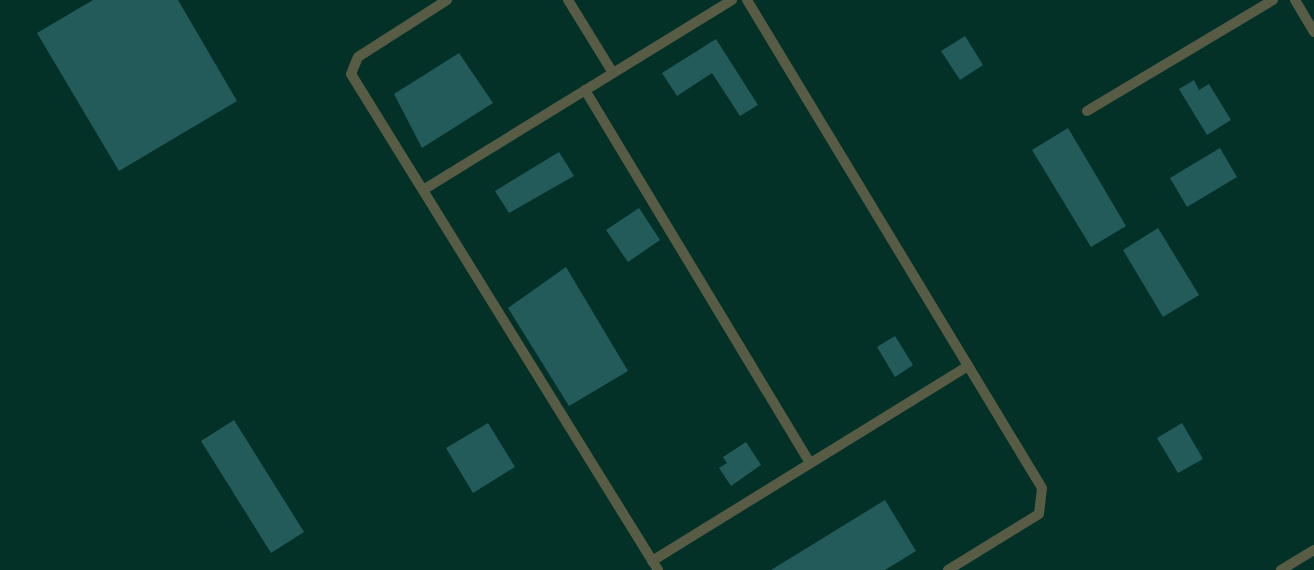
<svg xmlns="http://www.w3.org/2000/svg" width="1314" height="570" font-family="'Fira Sans Condensed',sans-serif">
<style>
.building{fill:#235a5a}
.lines{fill:none;stroke-linecap:round;stroke-linejoin:round}
.service{stroke:#585c44;stroke-width:10}
</style>
<rect width="100%" height="100%" fill="#033128"/>
<!-- building -->
<g class="building">
<path d="M 93,0 L 178,0 L 237,101 L 119,171 L 37,33 Z"/>
<path d="M 965,36 L 983,65 L 960,80 L 941,51 Z"/>
<path d="M 716,39 L 758,105 L 740,116 L 712,73 L 677,96 L 662,73 Z"/>
<path d="M 459,53 L 493,103 L 422,148 L 394,94 Z"/>
<path d="M 1194,80 L 1199,90 L 1209,84 L 1231,120 L 1207,135 L 1179,89 Z"/>
<path d="M 1068,128 L 1126,226 L 1091,247 L 1032,150 Z"/>
<path d="M 1220,148 L 1237,177 L 1187,207 L 1170,178 Z"/>
<path d="M 559,152 L 574,176 L 509,213 L 495,191 Z"/>
<path d="M 639,208 L 660,240 L 628,262 L 606,230 Z"/>
<path d="M 1158,228 L 1199,295 L 1163,317 L 1123,250 Z"/>
<path d="M 566,267 L 628,371 L 569,406 L 508,308 Z"/>
<path d="M 895,336 L 913,365 L 895,377 L 877,347 Z"/>
<path d="M 234,420 L 304,532 L 271,553 L 201,441 Z"/>
<path d="M 488,423 L 515,467 L 473,493 L 446,448 Z"/>
<path d="M 1182,423 L 1203,459 L 1178,473 L 1157,438 Z"/>
<path d="M 746,442 L 761,465 L 731,486 L 719,468 L 727,463 L 723,457 Z"/>
<path d="M 885,500 L 916,551 L 885,570 L 771,570 Z"/>
</g>
<g class="lines">
<!-- service -->
<g class="service">
<path d="M 447,0 L 358,57 L 351,74 L 658,570"/>
<path d="M 568,0 L 613,73"/>
<path d="M 747,0 L 1042,488 L 1039,514 L 948,570"/>
<path d="M 1295,0 L 1314,32"/>
<path d="M 585,90 L 810,463"/>
<path d="M 1087,111 L 1273,0"/>
<path d="M 423,190 L 732,0"/>
<path d="M 652,561 L 968,366"/>
<path d="M 1281,570 L 1314,550"/>
</g>
</g>
</svg>
